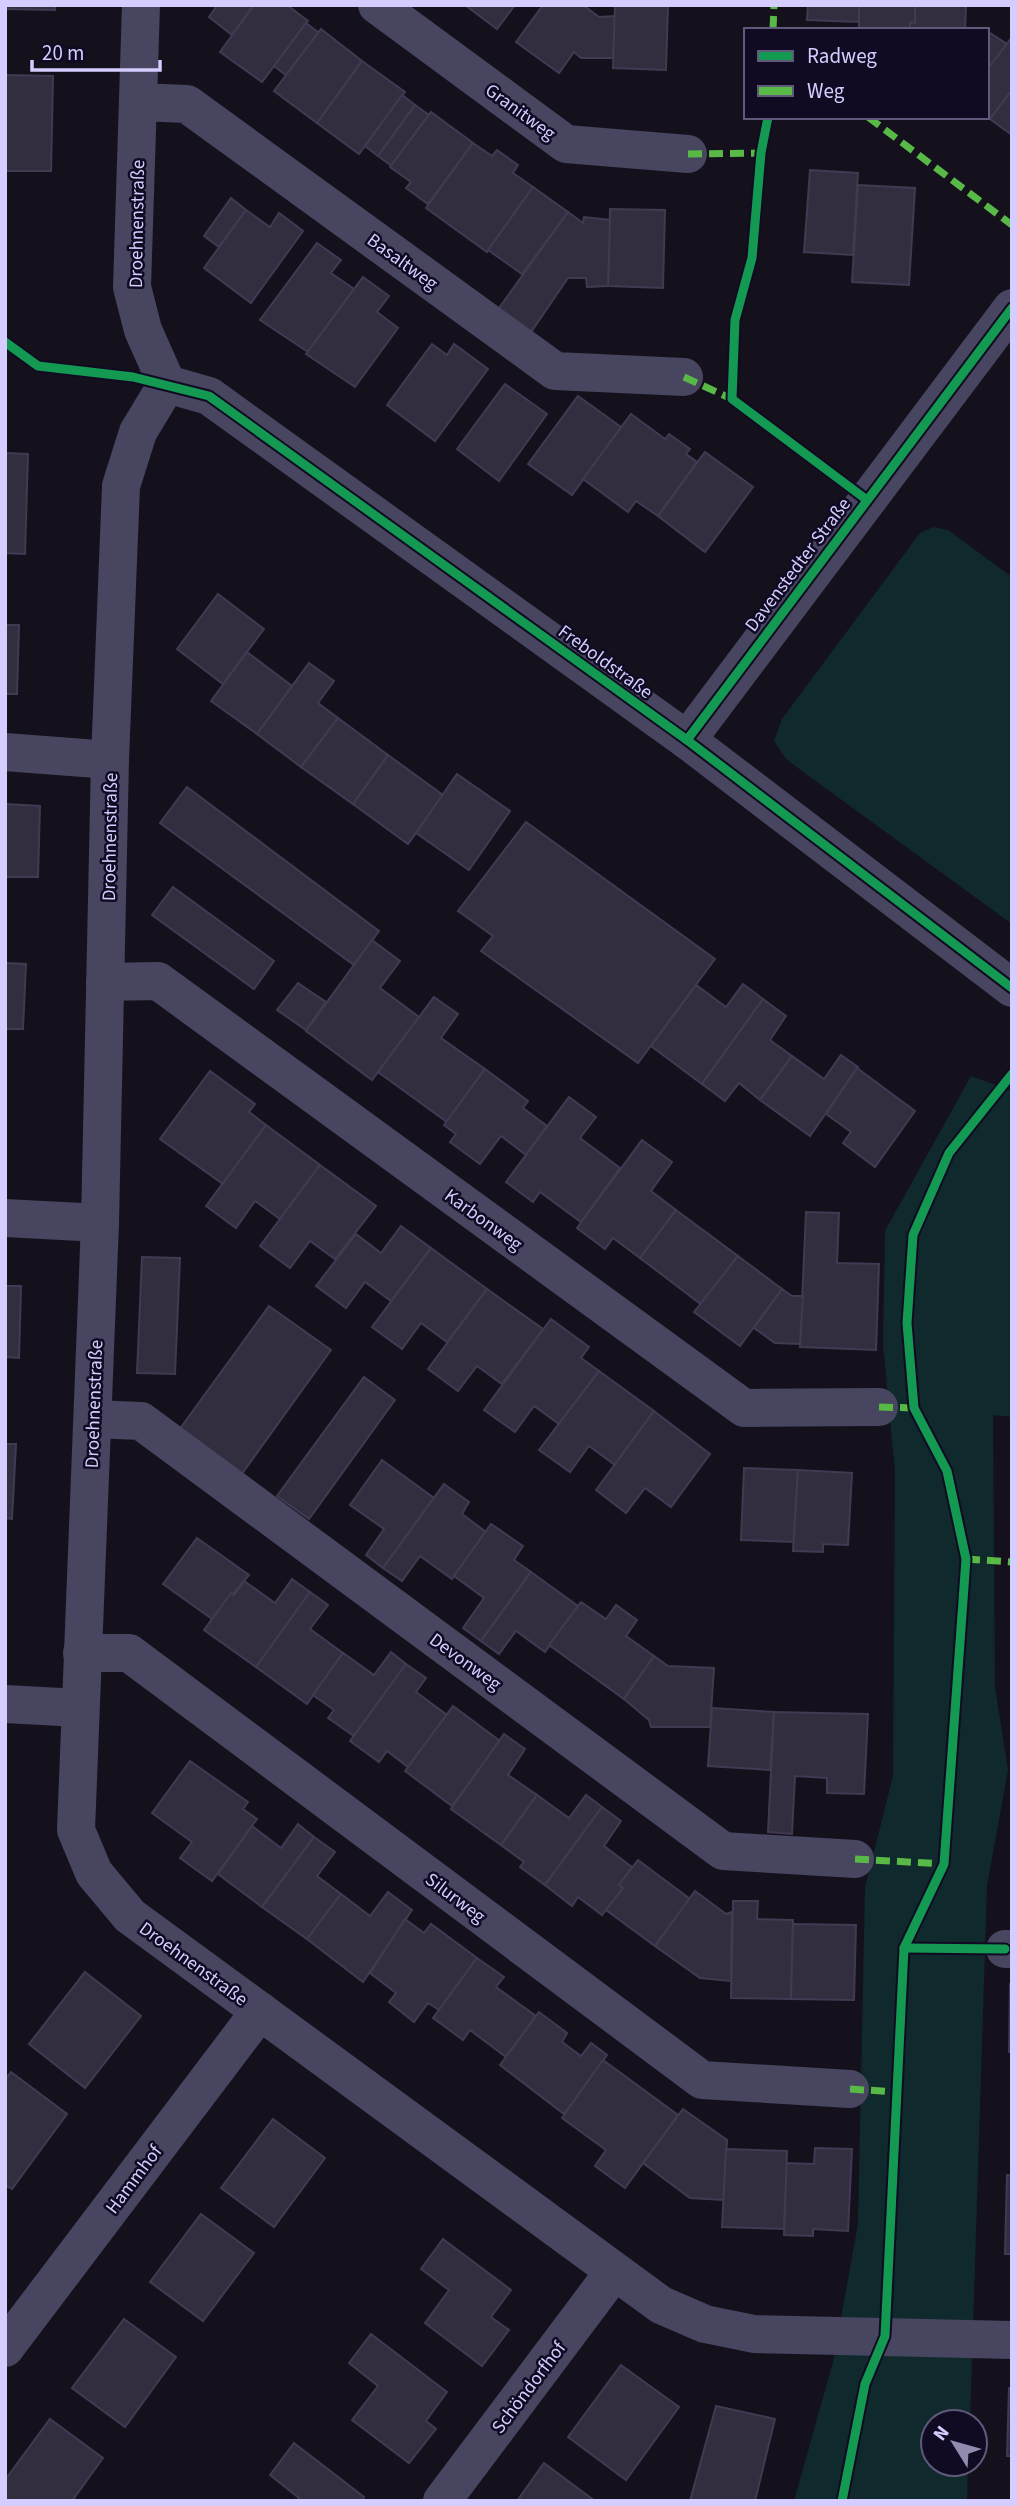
<svg xmlns="http://www.w3.org/2000/svg" width="1017" height="2506" font-family="'Source Sans 3',sans-serif">
<style>
.green{fill:#0f292c}
.building{fill:#322e40;stroke:#403a52;stroke-width:2}
.lines{fill:none;stroke-linecap:round;stroke-linejoin:round}
.minor{stroke:#47455f;stroke-width:38}
.quiet{stroke:#58b947;stroke-width:7;stroke-dasharray:14 7;stroke-linecap:butt}
.cycleway-casing{stroke:#100b23;stroke-width:13}
.cycleway{stroke:#139951;stroke-width:9}
.labels{text-anchor:middle;stroke-width:5;stroke-linejoin:round;paint-order:stroke}
.street-label{font-size:19px;fill:#d5cdff;stroke:#100b23}
</style>
<rect width="100%" height="100%" fill="#14111d"/>
<!-- green -->
<g class="green">
<path d="M 933,527 L 948,530 L 1012,577 L 1012,924 L 787,760 L 774,741 L 782,719 L 920,533 Z"/>
<path d="M 971,1076 L 1012,1091 L 1012,1417 L 993,1415 L 995,1687 L 1008,1770 L 987,1886 L 970,2422 L 933,2422 L 933,2464 L 968,2464 L 967,2501 L 794,2501 L 833,2362 L 858,2224 L 865,1887 L 893,1776 L 895,1471 L 883,1344 L 885,1231 Z"/>
</g>
<!-- building -->
<g class="building">
<path d="M 5,5 L 55,5 L 55,10 L 5,9 Z"/>
<path d="M 213,5 L 254,5 L 232,35 L 209,17 L 216,7 Z"/>
<path d="M 254,5 L 287,5 L 308,21 L 262,82 L 220,52 Z"/>
<path d="M 465,5 L 515,5 L 497,29 Z"/>
<path d="M 543,5 L 583,5 L 599,17 L 615,16 L 613,58 L 581,58 L 574,52 L 559,73 L 516,42 Z"/>
<path d="M 615,5 L 668,5 L 666,70 L 613,68 Z"/>
<path d="M 808,5 L 859,5 L 859,22 L 807,20 Z"/>
<path d="M 859,5 L 915,5 L 915,23 L 910,22 L 910,30 L 859,30 Z"/>
<path d="M 915,5 L 966,5 L 965,30 L 910,30 L 910,22 L 915,23 Z"/>
<path d="M 306,23 L 319,33 L 286,75 L 274,66 Z"/>
<path d="M 321,29 L 362,61 L 317,123 L 274,91 Z"/>
<path d="M 987,31 L 1007,44 L 987,70 Z"/>
<path d="M 1012,37 L 1012,90 L 990,119 L 987,117 L 987,70 Z"/>
<path d="M 362,61 L 405,92 L 359,154 L 317,123 Z"/>
<path d="M 5,75 L 53,76 L 51,171 L 5,171 Z"/>
<path d="M 1012,90 L 1012,135 L 990,119 Z"/>
<path d="M 402,95 L 415,105 L 378,156 L 365,146 Z"/>
<path d="M 415,105 L 429,115 L 392,166 L 378,156 Z"/>
<path d="M 431,112 L 473,143 L 428,204 L 406,188 L 411,182 L 390,167 Z"/>
<path d="M 473,143 L 492,156 L 497,150 L 518,165 L 513,173 L 533,187 L 487,252 L 426,208 Z"/>
<path d="M 810,170 L 858,173 L 853,255 L 804,252 Z"/>
<path d="M 858,185 L 915,188 L 909,285 L 852,282 Z"/>
<path d="M 533,187 L 568,212 L 522,274 L 488,250 Z"/>
<path d="M 231,198 L 246,210 L 219,247 L 204,236 Z"/>
<path d="M 610,209 L 665,210 L 663,288 L 608,286 Z"/>
<path d="M 246,210 L 270,227 L 279,213 L 303,231 L 251,303 L 204,268 Z"/>
<path d="M 568,212 L 583,223 L 584,217 L 610,220 L 608,286 L 587,287 L 586,278 L 568,278 L 527,338 L 494,315 Z"/>
<path d="M 317,243 L 341,260 L 331,273 L 354,289 L 308,352 L 260,320 Z"/>
<path d="M 363,277 L 389,296 L 377,312 L 398,328 L 355,387 L 306,354 Z"/>
<path d="M 432,344 L 447,355 L 454,344 L 488,369 L 435,441 L 387,405 Z"/>
<path d="M 505,384 L 547,414 L 499,481 L 457,449 Z"/>
<path d="M 578,396 L 621,427 L 572,495 L 528,464 Z"/>
<path d="M 631,414 L 665,439 L 669,434 L 690,449 L 686,454 L 697,462 L 658,516 L 636,501 L 628,512 L 583,479 Z"/>
<path d="M 705,452 L 753,487 L 705,552 L 658,516 Z"/>
<path d="M 5,453 L 28,454 L 25,554 L 5,553 Z"/>
<path d="M 218,594 L 264,629 L 223,684 L 177,649 Z"/>
<path d="M 5,625 L 19,625 L 17,694 L 5,694 Z"/>
<path d="M 247,652 L 292,686 L 257,734 L 211,701 Z"/>
<path d="M 309,663 L 334,681 L 318,703 L 338,718 L 301,767 L 257,734 Z"/>
<path d="M 338,718 L 388,755 L 353,804 L 301,767 Z"/>
<path d="M 388,755 L 443,795 L 408,844 L 353,804 Z"/>
<path d="M 457,774 L 510,811 L 469,870 L 416,833 Z"/>
<path d="M 187,787 L 379,931 L 354,965 L 160,823 Z"/>
<path d="M 5,804 L 40,806 L 38,877 L 5,877 Z"/>
<path d="M 526,822 L 715,959 L 638,1063 L 481,951 L 493,936 L 458,911 Z"/>
<path d="M 173,887 L 274,961 L 254,989 L 152,915 Z"/>
<path d="M 372,940 L 400,961 L 380,988 L 419,1017 L 372,1080 L 306,1031 Z"/>
<path d="M 5,963 L 26,964 L 23,1029 L 5,1029 Z"/>
<path d="M 298,983 L 326,1002 L 306,1030 L 277,1010 Z"/>
<path d="M 743,984 L 763,999 L 702,1084 L 651,1046 L 696,985 L 726,1007 Z"/>
<path d="M 434,997 L 458,1014 L 441,1038 L 485,1069 L 447,1122 L 378,1072 Z"/>
<path d="M 763,999 L 786,1016 L 770,1040 L 792,1056 L 760,1100 L 739,1083 L 725,1101 L 702,1084 Z"/>
<path d="M 841,1055 L 858,1067 L 810,1136 L 760,1100 L 792,1056 L 824,1079 Z"/>
<path d="M 857,1068 L 915,1111 L 875,1167 L 843,1143 L 851,1132 L 826,1114 Z"/>
<path d="M 485,1069 L 528,1101 L 523,1108 L 547,1126 L 526,1155 L 501,1136 L 480,1164 L 450,1142 L 456,1134 L 444,1125 Z"/>
<path d="M 210,1071 L 255,1104 L 249,1112 L 266,1125 L 223,1184 L 160,1139 Z"/>
<path d="M 569,1097 L 596,1117 L 580,1138 L 620,1168 L 581,1222 L 540,1192 L 533,1202 L 506,1182 Z"/>
<path d="M 266,1125 L 320,1165 L 280,1219 L 255,1201 L 236,1228 L 206,1206 Z"/>
<path d="M 642,1140 L 672,1162 L 651,1191 L 676,1210 L 640,1258 L 613,1238 L 605,1249 L 577,1228 Z"/>
<path d="M 320,1165 L 376,1206 L 335,1259 L 310,1241 L 290,1268 L 260,1246 Z"/>
<path d="M 676,1210 L 738,1256 L 702,1305 L 640,1258 Z"/>
<path d="M 806,1212 L 839,1213 L 837,1263 L 879,1264 L 876,1350 L 800,1347 Z"/>
<path d="M 401,1226 L 431,1248 L 391,1301 L 365,1282 L 346,1308 L 316,1286 L 356,1234 L 381,1253 Z"/>
<path d="M 431,1248 L 487,1289 L 447,1342 L 421,1323 L 402,1349 L 372,1327 Z"/>
<path d="M 738,1256 L 782,1289 L 740,1346 L 694,1312 Z"/>
<path d="M 142,1257 L 180,1258 L 175,1374 L 137,1373 Z"/>
<path d="M 5,1286 L 21,1286 L 19,1358 L 5,1357 Z"/>
<path d="M 487,1289 L 543,1329 L 502,1384 L 477,1366 L 458,1391 L 428,1369 Z"/>
<path d="M 782,1289 L 792,1296 L 803,1296 L 800,1344 L 775,1343 L 754,1328 Z"/>
<path d="M 269,1306 L 331,1350 L 241,1475 L 179,1430 Z"/>
<path d="M 551,1319 L 589,1347 L 581,1358 L 599,1371 L 559,1424 L 534,1406 L 515,1432 L 484,1410 Z"/>
<path d="M 599,1371 L 654,1411 L 615,1465 L 589,1446 L 570,1472 L 539,1450 Z"/>
<path d="M 364,1377 L 395,1400 L 309,1519 L 277,1496 Z"/>
<path d="M 654,1411 L 710,1454 L 671,1507 L 645,1488 L 626,1513 L 596,1490 Z"/>
<path d="M 5,1444 L 16,1444 L 12,1519 L 5,1518 Z"/>
<path d="M 382,1460 L 434,1498 L 383,1568 L 366,1555 L 384,1529 L 350,1505 Z"/>
<path d="M 744,1468 L 798,1470 L 794,1542 L 741,1540 Z"/>
<path d="M 798,1470 L 852,1473 L 848,1545 L 823,1544 L 823,1552 L 793,1551 Z"/>
<path d="M 444,1484 L 469,1502 L 462,1514 L 486,1532 L 452,1579 L 420,1556 L 402,1581 L 383,1568 Z"/>
<path d="M 491,1524 L 523,1546 L 514,1560 L 531,1572 L 481,1641 L 463,1628 L 484,1598 L 454,1576 Z"/>
<path d="M 197,1538 L 249,1575 L 212,1619 L 163,1584 Z"/>
<path d="M 531,1572 L 578,1606 L 545,1652 L 516,1631 L 499,1654 L 481,1641 Z"/>
<path d="M 292,1579 L 310,1592 L 256,1667 L 204,1630 L 231,1593 L 234,1595 L 244,1581 L 275,1603 Z"/>
<path d="M 310,1592 L 328,1605 L 310,1629 L 343,1653 L 307,1704 L 256,1667 Z"/>
<path d="M 581,1602 L 606,1619 L 616,1605 L 637,1620 L 626,1636 L 654,1656 L 624,1699 L 549,1645 Z"/>
<path d="M 391,1652 L 406,1664 L 354,1736 L 328,1718 L 334,1710 L 313,1695 L 343,1653 L 374,1675 Z"/>
<path d="M 654,1656 L 668,1666 L 714,1668 L 710,1727 L 651,1727 L 649,1720 L 624,1699 Z"/>
<path d="M 406,1664 L 426,1678 L 416,1692 L 447,1715 L 408,1767 L 387,1751 L 379,1762 L 350,1741 Z"/>
<path d="M 453,1706 L 500,1741 L 452,1806 L 405,1771 Z"/>
<path d="M 712,1708 L 774,1712 L 770,1770 L 708,1766 Z"/>
<path d="M 774,1712 L 868,1714 L 864,1794 L 827,1793 L 827,1778 L 795,1776 L 792,1834 L 768,1832 Z"/>
<path d="M 504,1734 L 525,1749 L 508,1775 L 537,1795 L 501,1845 L 451,1809 Z"/>
<path d="M 190,1761 L 248,1802 L 243,1809 L 257,1819 L 212,1881 L 180,1858 L 192,1842 L 152,1813 Z"/>
<path d="M 537,1795 L 569,1818 L 586,1795 L 602,1807 L 545,1885 L 520,1867 L 524,1862 L 501,1845 Z"/>
<path d="M 602,1807 L 621,1821 L 604,1846 L 632,1867 L 619,1885 L 623,1888 L 602,1915 L 578,1897 L 572,1906 L 545,1885 Z"/>
<path d="M 298,1824 L 314,1837 L 262,1907 L 218,1874 L 252,1826 L 281,1848 Z"/>
<path d="M 314,1837 L 335,1852 L 317,1876 L 341,1894 L 307,1939 L 262,1907 Z"/>
<path d="M 638,1860 L 690,1899 L 655,1946 L 606,1910 L 623,1888 L 619,1885 Z"/>
<path d="M 695,1891 L 726,1914 L 732,1912 L 731,1981 L 700,1978 L 655,1946 Z"/>
<path d="M 388,1892 L 412,1910 L 363,1982 L 307,1939 L 341,1894 L 370,1916 Z"/>
<path d="M 733,1901 L 758,1901 L 757,1919 L 793,1920 L 791,1999 L 731,1998 Z"/>
<path d="M 405,1919 L 424,1933 L 431,1924 L 477,1958 L 439,2010 L 428,2003 L 414,2022 L 389,2002 L 396,1993 L 370,1973 Z"/>
<path d="M 793,1924 L 856,1925 L 854,2000 L 791,1999 Z"/>
<path d="M 477,1958 L 504,1977 L 496,1987 L 536,2016 L 506,2057 L 470,2030 L 463,2040 L 433,2018 Z"/>
<path d="M 85,1972 L 141,2016 L 85,2088 L 29,2044 Z"/>
<path d="M 1010,1984 L 1012,1984 L 1012,2052 L 1009,2052 Z"/>
<path d="M 539,2012 L 567,2033 L 562,2042 L 581,2056 L 591,2043 L 607,2055 L 564,2114 L 500,2065 Z"/>
<path d="M 603,2060 L 678,2115 L 625,2188 L 595,2166 L 606,2150 L 562,2118 Z"/>
<path d="M 11,2072 L 67,2114 L 12,2189 L 5,2185 L 5,2080 Z"/>
<path d="M 683,2109 L 727,2140 L 724,2200 L 690,2198 L 643,2163 Z"/>
<path d="M 273,2119 L 325,2158 L 274,2227 L 221,2188 Z"/>
<path d="M 815,2148 L 852,2149 L 848,2231 L 813,2229 L 813,2236 L 784,2235 L 786,2163 L 814,2164 Z"/>
<path d="M 726,2149 L 787,2151 L 784,2229 L 722,2227 Z"/>
<path d="M 1007,2175 L 1012,2176 L 1012,2254 L 1005,2254 Z"/>
<path d="M 201,2214 L 254,2253 L 203,2321 L 150,2282 Z"/>
<path d="M 443,2239 L 511,2290 L 491,2317 L 509,2330 L 482,2366 L 425,2323 L 449,2290 L 421,2269 Z"/>
<path d="M 124,2319 L 176,2357 L 125,2427 L 72,2388 Z"/>
<path d="M 371,2334 L 447,2392 L 426,2421 L 436,2429 L 409,2463 L 352,2420 L 378,2386 L 349,2363 Z"/>
<path d="M 621,2365 L 679,2407 L 626,2480 L 568,2437 Z"/>
<path d="M 1009,2388 L 1012,2388 L 1012,2456 L 1007,2456 Z"/>
<path d="M 716,2406 L 775,2419 L 755,2501 L 690,2501 Z"/>
<path d="M 50,2419 L 103,2458 L 72,2501 L 9,2501 L 5,2498 L 5,2480 Z"/>
<path d="M 294,2443 L 364,2497 L 361,2501 L 297,2501 L 299,2498 L 270,2475 Z"/>
<path d="M 544,2463 L 595,2501 L 517,2501 Z"/>
</g>
<g class="lines">
<!-- minor -->
<g class="minor">
<path d="M 141,5 L 132,287 L 143,330 L 167,384"/>
<path d="M 377,5 L 566,144 L 688,154"/>
<path d="M 138,102 L 187,104 L 555,371 L 684,377"/>
<path d="M 167,384 L 138,432 L 121,486 L 110,760 L 100,1223 L 76,1830 L 94,1873 L 130,1916 L 661,2305 L 705,2324 L 754,2334 L 1012,2340"/>
<path d="M 167,384 L 209,396 L 687,740 L 1012,988"/>
<path d="M 687,740 L 1012,308"/>
<path d="M 5,752 L 110,760"/>
<path d="M 105,982 L 158,981 L 744,1408 L 879,1407"/>
<path d="M 5,1218 L 100,1223"/>
<path d="M 93,1419 L 141,1421 L 723,1851 L 855,1859"/>
<path d="M 82,1653 L 129,1653 L 702,2080 L 850,2089"/>
<path d="M 5,1704 L 80,1708"/>
<path d="M 1005,1949 L 1012,1949"/>
<path d="M 5,2348 L 260,2011"/>
<path d="M 442,2501 L 613,2273"/>
</g>
<!-- quiet -->
<g class="quiet">
<path d="M 773,30 L 774,5"/>
<path d="M 868,117 L 1012,225"/>
<path d="M 688,154 L 761,153"/>
<path d="M 684,377 L 732,399"/>
<path d="M 879,1407 L 914,1408"/>
<path d="M 966,1559 L 1012,1562"/>
<path d="M 855,1859 L 944,1864"/>
<path d="M 850,2089 L 896,2092"/>
</g>
<defs>
<g id="cycleway">
<path d="M 768,117 L 761,153 L 752,258 L 735,320 L 732,399 L 867,500"/>
<path d="M 5,342 L 38,366 L 133,377 L 209,396 L 687,740 L 1012,988"/>
<path d="M 687,740 L 1012,308"/>
<path d="M 904,1948 L 1005,1949"/>
<path d="M 842,2501 L 865,2384 L 885,2336 L 904,1948 L 944,1864 L 966,1559 L 947,1471 L 914,1408 L 907,1323 L 913,1235 L 949,1153 L 1012,1074"/>
</g>
</defs>
<!-- cycleway casing -->
<use href="#cycleway" class="cycleway-casing"/>
<!-- cycleway -->
<use href="#cycleway" class="cycleway"/>
</g>
<g class="labels">
<!-- street labels -->
<g class="street-label">
<text transform="translate(521 111) rotate(36)" y="7">Granitweg</text>
<text transform="translate(136 224) rotate(-89)" y="7">Droehnenstraße</text>
<text transform="translate(403 261) rotate(36)" y="7">Basaltweg</text>
<text transform="translate(797 564) rotate(-53)" y="7">Davenstedter Straße</text>
<text transform="translate(606 661) rotate(36)" y="7">Freboldstraße</text>
<text transform="translate(109 837) rotate(-89)" y="7">Droehnenstraße</text>
<text transform="translate(484 1219) rotate(36)" y="7">Karbonweg</text>
<text transform="translate(93 1404) rotate(-88)" y="7">Droehnenstraße</text>
<text transform="translate(466 1661) rotate(36)" y="7">Devonweg</text>
<text transform="translate(456 1897) rotate(37)" y="7">Silurweg</text>
<text transform="translate(194 1963) rotate(36)" y="7">Droehnenstraße</text>
<text transform="translate(133 2179) rotate(-53)" y="7">Hammhof</text>
<text transform="translate(528 2387) rotate(-53)" y="7">Schöndorfhof</text>
</g>
</g>
<!-- border -->
<rect width="1017" height="2506" fill="none" stroke="#d5cdff" stroke-width="14"/>
<!-- legend -->
<rect x="744" y="28" width="245" height="91" fill="#100b23" stroke="#5f597b" stroke-width="2"/>
<rect x="758" y="51" width="35" height="10" fill="#139951" stroke="#5f597b" stroke-width="2"/>
<text x="807" y="63" font-size="21" fill="#d5cdff">Radweg</text>
<rect x="758" y="86" width="35" height="10" fill="#58b947" stroke="#5f597b" stroke-width="2"/>
<text x="807" y="98" font-size="21" fill="#d5cdff">Weg</text>
<!-- north arrow -->
<g transform="translate(954 2443) rotate(307)"><circle r="33" fill="#100b23" stroke="#5f597b" stroke-width="2"/>
<path d="M0-5L12 26L0 18L-12 26Z" fill="#918bb0"/>
<text y="-10" font-size="19" font-weight="bold" text-anchor="middle" fill="#d5cdff">N</text>
</g>
<!-- scale -->
<path d="M32 60v10h128v-10" fill="none" stroke="#d5cdff" stroke-width="3.5"/>
<text x="42" y="60" font-size="21" fill="#d5cdff" stroke="#100b23" stroke-width="5" paint-order="stroke">20 m</text>
</svg>
